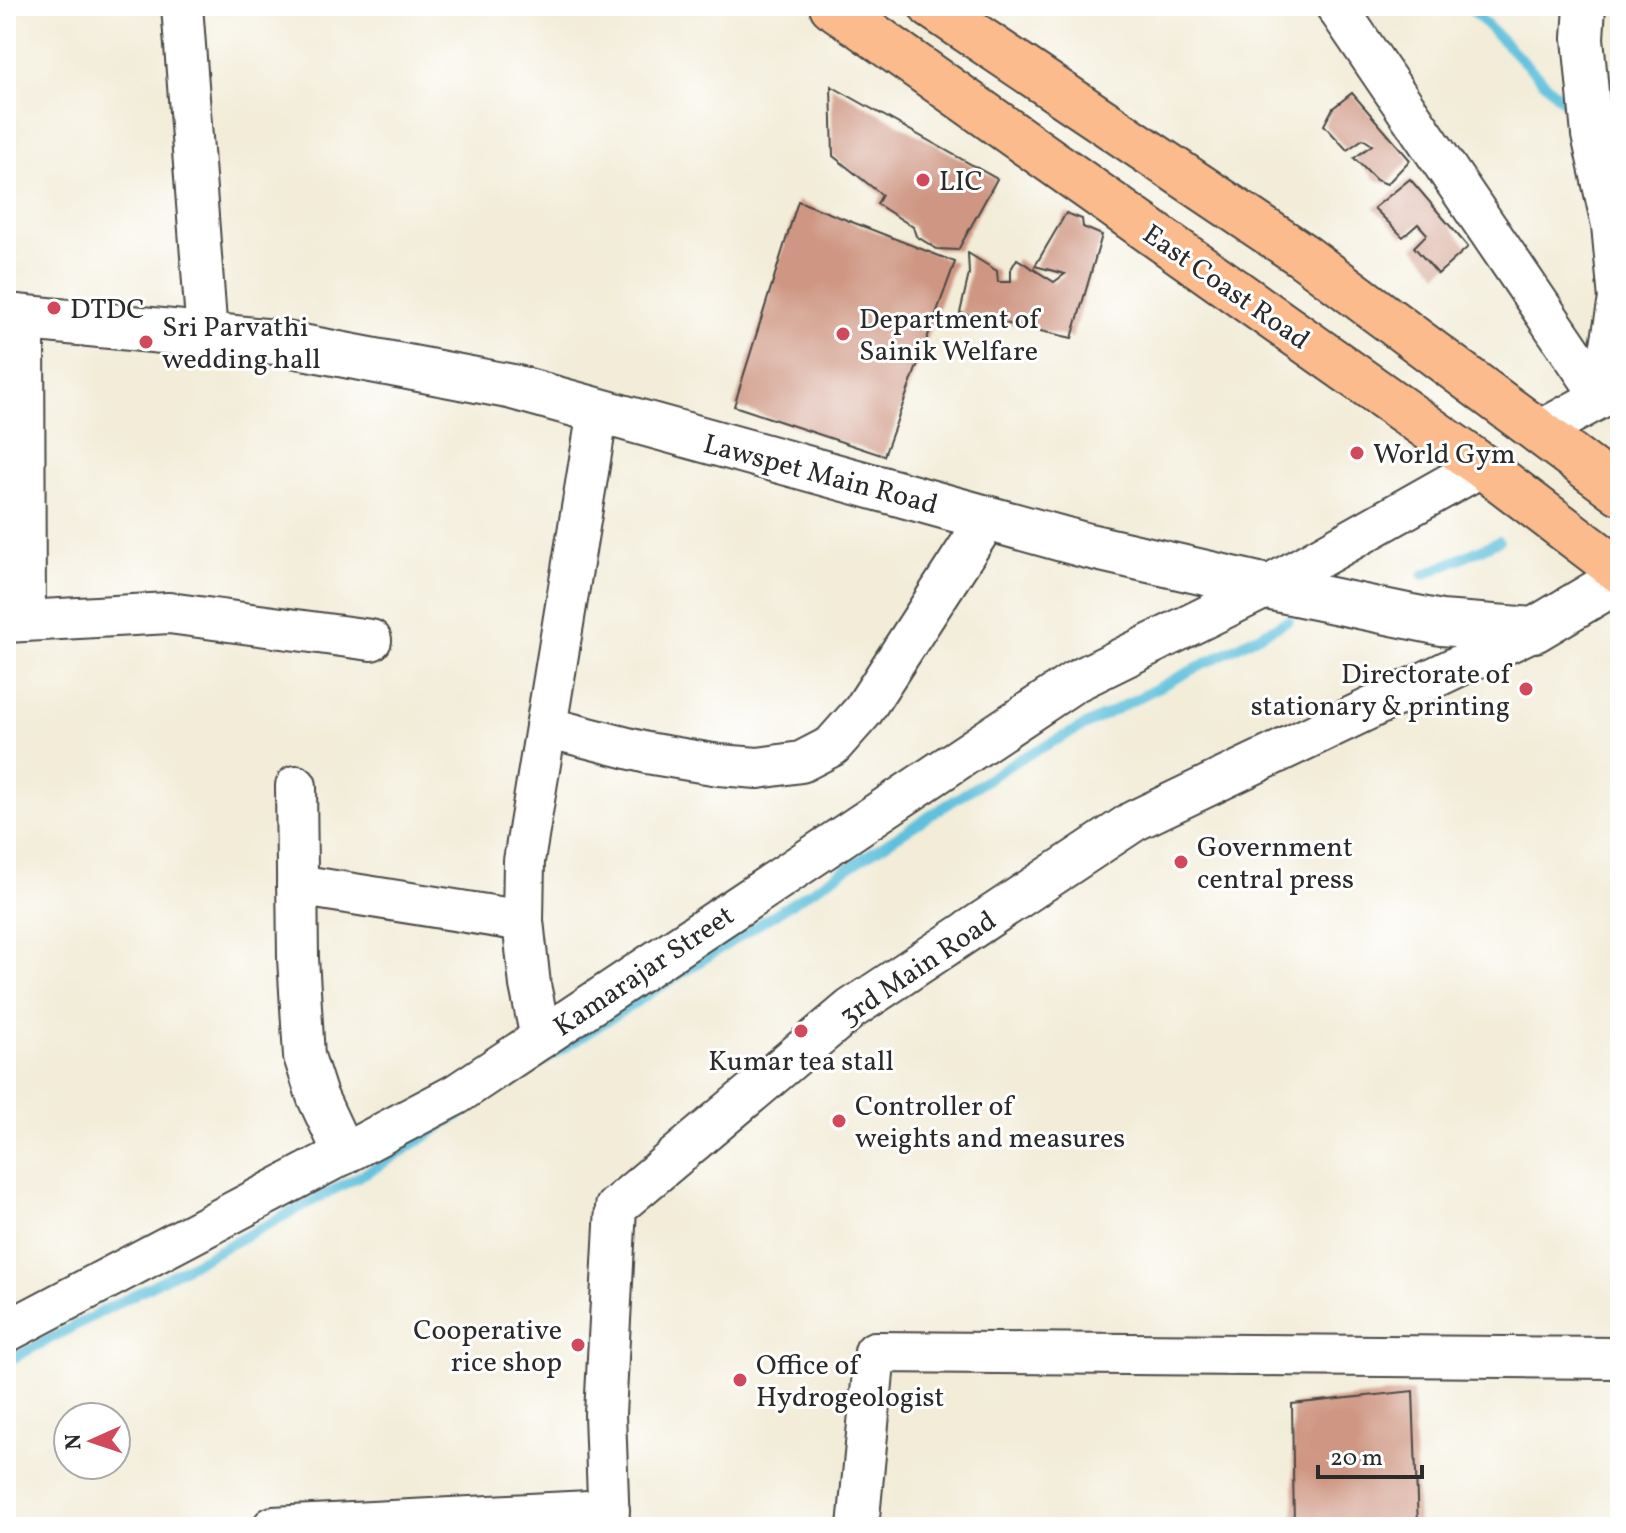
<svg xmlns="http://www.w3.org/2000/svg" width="1626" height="1533" font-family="Vollkorn,serif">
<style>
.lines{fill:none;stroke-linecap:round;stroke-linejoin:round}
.stream{stroke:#5ec0dc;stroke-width:10}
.building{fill:#cf9783}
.minor-casing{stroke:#494845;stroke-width:44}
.tertiary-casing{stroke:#494845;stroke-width:48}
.trunk-casing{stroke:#494845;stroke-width:48}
.minor{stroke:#fff;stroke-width:40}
.tertiary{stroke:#fff;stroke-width:44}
.trunk{stroke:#fbbb8d;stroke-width:44}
.poi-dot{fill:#d1495b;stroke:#fff;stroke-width:3}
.labels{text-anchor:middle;stroke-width:6;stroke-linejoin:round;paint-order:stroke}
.poi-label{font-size:28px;fill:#2b2b2b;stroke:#fff;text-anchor:start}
.street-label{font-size:28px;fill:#2b2b2b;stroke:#fff}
</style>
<rect width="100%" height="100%" fill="#fff"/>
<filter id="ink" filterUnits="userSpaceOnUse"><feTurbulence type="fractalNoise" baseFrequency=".0125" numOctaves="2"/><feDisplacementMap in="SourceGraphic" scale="16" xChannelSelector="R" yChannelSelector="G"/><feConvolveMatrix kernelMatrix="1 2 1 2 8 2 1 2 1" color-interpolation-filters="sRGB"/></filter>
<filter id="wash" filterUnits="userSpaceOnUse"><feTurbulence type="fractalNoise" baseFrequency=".006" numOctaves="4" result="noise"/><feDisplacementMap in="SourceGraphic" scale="32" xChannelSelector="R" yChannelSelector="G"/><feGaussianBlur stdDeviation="1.8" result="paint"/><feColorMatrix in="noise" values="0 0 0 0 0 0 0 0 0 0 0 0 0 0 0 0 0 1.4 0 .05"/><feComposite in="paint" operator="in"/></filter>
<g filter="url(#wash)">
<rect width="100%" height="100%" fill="#f2ecd8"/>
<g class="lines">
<!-- stream -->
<g class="stream">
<path d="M 1468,6 L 1577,115"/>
<path d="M 1423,575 L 1499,541"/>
<path d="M 501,1088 L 1016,761 L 1289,620"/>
<path d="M 6,1362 L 379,1166 L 464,1112"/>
</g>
</g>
<g id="blocks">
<!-- building -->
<g class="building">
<path d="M 831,86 L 997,179 L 958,250 L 937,249 L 916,236 L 913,227 L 877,204 L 882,195 L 833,156 Z"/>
<path d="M 1352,93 L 1410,160 L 1387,184 L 1376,180 L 1354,158 L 1372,145 L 1363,139 L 1347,150 L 1324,125 L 1333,108 Z"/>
<path d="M 1410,179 L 1468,247 L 1438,274 L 1414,247 L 1427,234 L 1418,224 L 1403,237 L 1374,208 Z"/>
<path d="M 798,201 L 955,262 L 884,456 L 734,406 Z"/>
<path d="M 1066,213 L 1082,219 L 1083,227 L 1102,235 L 1072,338 L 960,313 L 969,274 L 968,253 L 997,271 L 998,282 L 1011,282 L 1011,269 L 1017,259 L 1054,282 L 1065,274 L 1035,266 Z"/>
<path d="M 1413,1391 L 1418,1527 L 1294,1527 L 1292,1404 Z"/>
</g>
</g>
</g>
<g filter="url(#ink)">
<use href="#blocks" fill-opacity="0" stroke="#494845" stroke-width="2"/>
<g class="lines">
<defs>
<g id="minor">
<path d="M 182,6 L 207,335"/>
<path d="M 1336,6 L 1602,397"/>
<path d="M 1585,6 L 1583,38 L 1592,135 L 1612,225 L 1619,299 L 1602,397"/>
<path d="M 24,318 L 25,621"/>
<path d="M 1540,431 L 1620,387"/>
<path d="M 6,622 L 169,613 L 371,640"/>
<path d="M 546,727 L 647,753 L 719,765 L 758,768 L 801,762 L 832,746 L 863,711 L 987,519"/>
<path d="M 296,786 L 298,958 L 304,1056 L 317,1096 L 344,1154"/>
<path d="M 297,885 L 523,921"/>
<path d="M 541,1038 L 530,985 L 523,921 L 524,861 L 598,411"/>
<path d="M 6,1332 L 457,1094 L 1074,682 L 1267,587 L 1482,466"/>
<path d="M 273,1527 L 609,1510"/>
<path d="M 609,1527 L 605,1414 L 616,1207 L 851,1009 L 1134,821 L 1534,630"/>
<path d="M 858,1527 L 875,1352 L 1620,1358"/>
</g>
<path id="tertiary" d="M 6,316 L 276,342 L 513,387 L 1084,545 L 1267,587 L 1441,623 L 1534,630 L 1620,579"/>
<g id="trunk">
<path d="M 832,6 L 1482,466 L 1620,571"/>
<path d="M 931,6 L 1302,255 L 1620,492"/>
</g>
</defs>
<!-- minor casing -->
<use href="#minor" class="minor-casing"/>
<!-- tertiary casing -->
<use href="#tertiary" class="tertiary-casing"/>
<!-- trunk casing -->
<use href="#trunk" class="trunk-casing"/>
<!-- minor -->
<use href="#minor" class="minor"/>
<!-- tertiary -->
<use href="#tertiary" class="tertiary"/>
<!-- trunk -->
<use href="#trunk" class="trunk"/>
</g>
</g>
<!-- markers -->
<g class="poi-dot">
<circle cx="923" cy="180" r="8"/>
<circle cx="54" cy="308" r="8"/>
<circle cx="843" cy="334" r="8"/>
<circle cx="146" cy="342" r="8"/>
<circle cx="1357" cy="453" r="8"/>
<circle cx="1526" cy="689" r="8"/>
<circle cx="1181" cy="862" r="8"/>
<circle cx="801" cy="1031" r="8"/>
<circle cx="839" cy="1121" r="8"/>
<circle cx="578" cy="1345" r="8"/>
<circle cx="740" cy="1380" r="8"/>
</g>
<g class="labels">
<!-- poi labels -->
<g class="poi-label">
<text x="939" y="190">LIC</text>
<text x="70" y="318">DTDC</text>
<text x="859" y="328">Department of<tspan x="859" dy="32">Sainik Welfare</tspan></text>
<text x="162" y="336">Sri Parvathi<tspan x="162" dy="32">wedding hall</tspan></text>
<text x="1373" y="463">World Gym</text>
<text x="1510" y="683" text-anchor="end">Directorate of<tspan x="1510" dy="32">stationary &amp; printing</tspan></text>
<text x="1197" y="856">Government<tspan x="1197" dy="32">central press</tspan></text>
<text x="801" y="1070" text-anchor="middle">Kumar tea stall</text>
<text x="855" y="1115">Controller of<tspan x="855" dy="32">weights and measures</tspan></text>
<text x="562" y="1339" text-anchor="end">Cooperative<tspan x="562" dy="32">rice shop</tspan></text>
<text x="756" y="1374">Office of<tspan x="756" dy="32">Hydrogeologist</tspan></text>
</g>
<!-- street labels -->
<g class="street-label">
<text transform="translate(1227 286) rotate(35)" y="10">East Coast Road</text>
<text transform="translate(821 473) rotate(15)" y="10">Lawspet Main Road</text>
<text transform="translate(917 967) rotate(-34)" y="10">3rd Main Road</text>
<text transform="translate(643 970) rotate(-34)" y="10">Kamarajar Street</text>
</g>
</g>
<!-- margin -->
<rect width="1626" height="1533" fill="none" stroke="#fff" stroke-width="32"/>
<!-- north arrow -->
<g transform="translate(92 1441) rotate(267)"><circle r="38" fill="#ffffff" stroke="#aaaaaa" stroke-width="2"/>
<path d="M0-6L14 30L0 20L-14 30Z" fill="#d1495b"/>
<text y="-12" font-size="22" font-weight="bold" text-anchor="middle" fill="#2b2b2b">N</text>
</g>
<!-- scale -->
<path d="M1318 1465v12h104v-12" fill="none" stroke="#2b2b2b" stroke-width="4"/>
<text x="1330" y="1465" font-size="24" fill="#2b2b2b" stroke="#ffffff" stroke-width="6" paint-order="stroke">20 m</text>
</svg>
